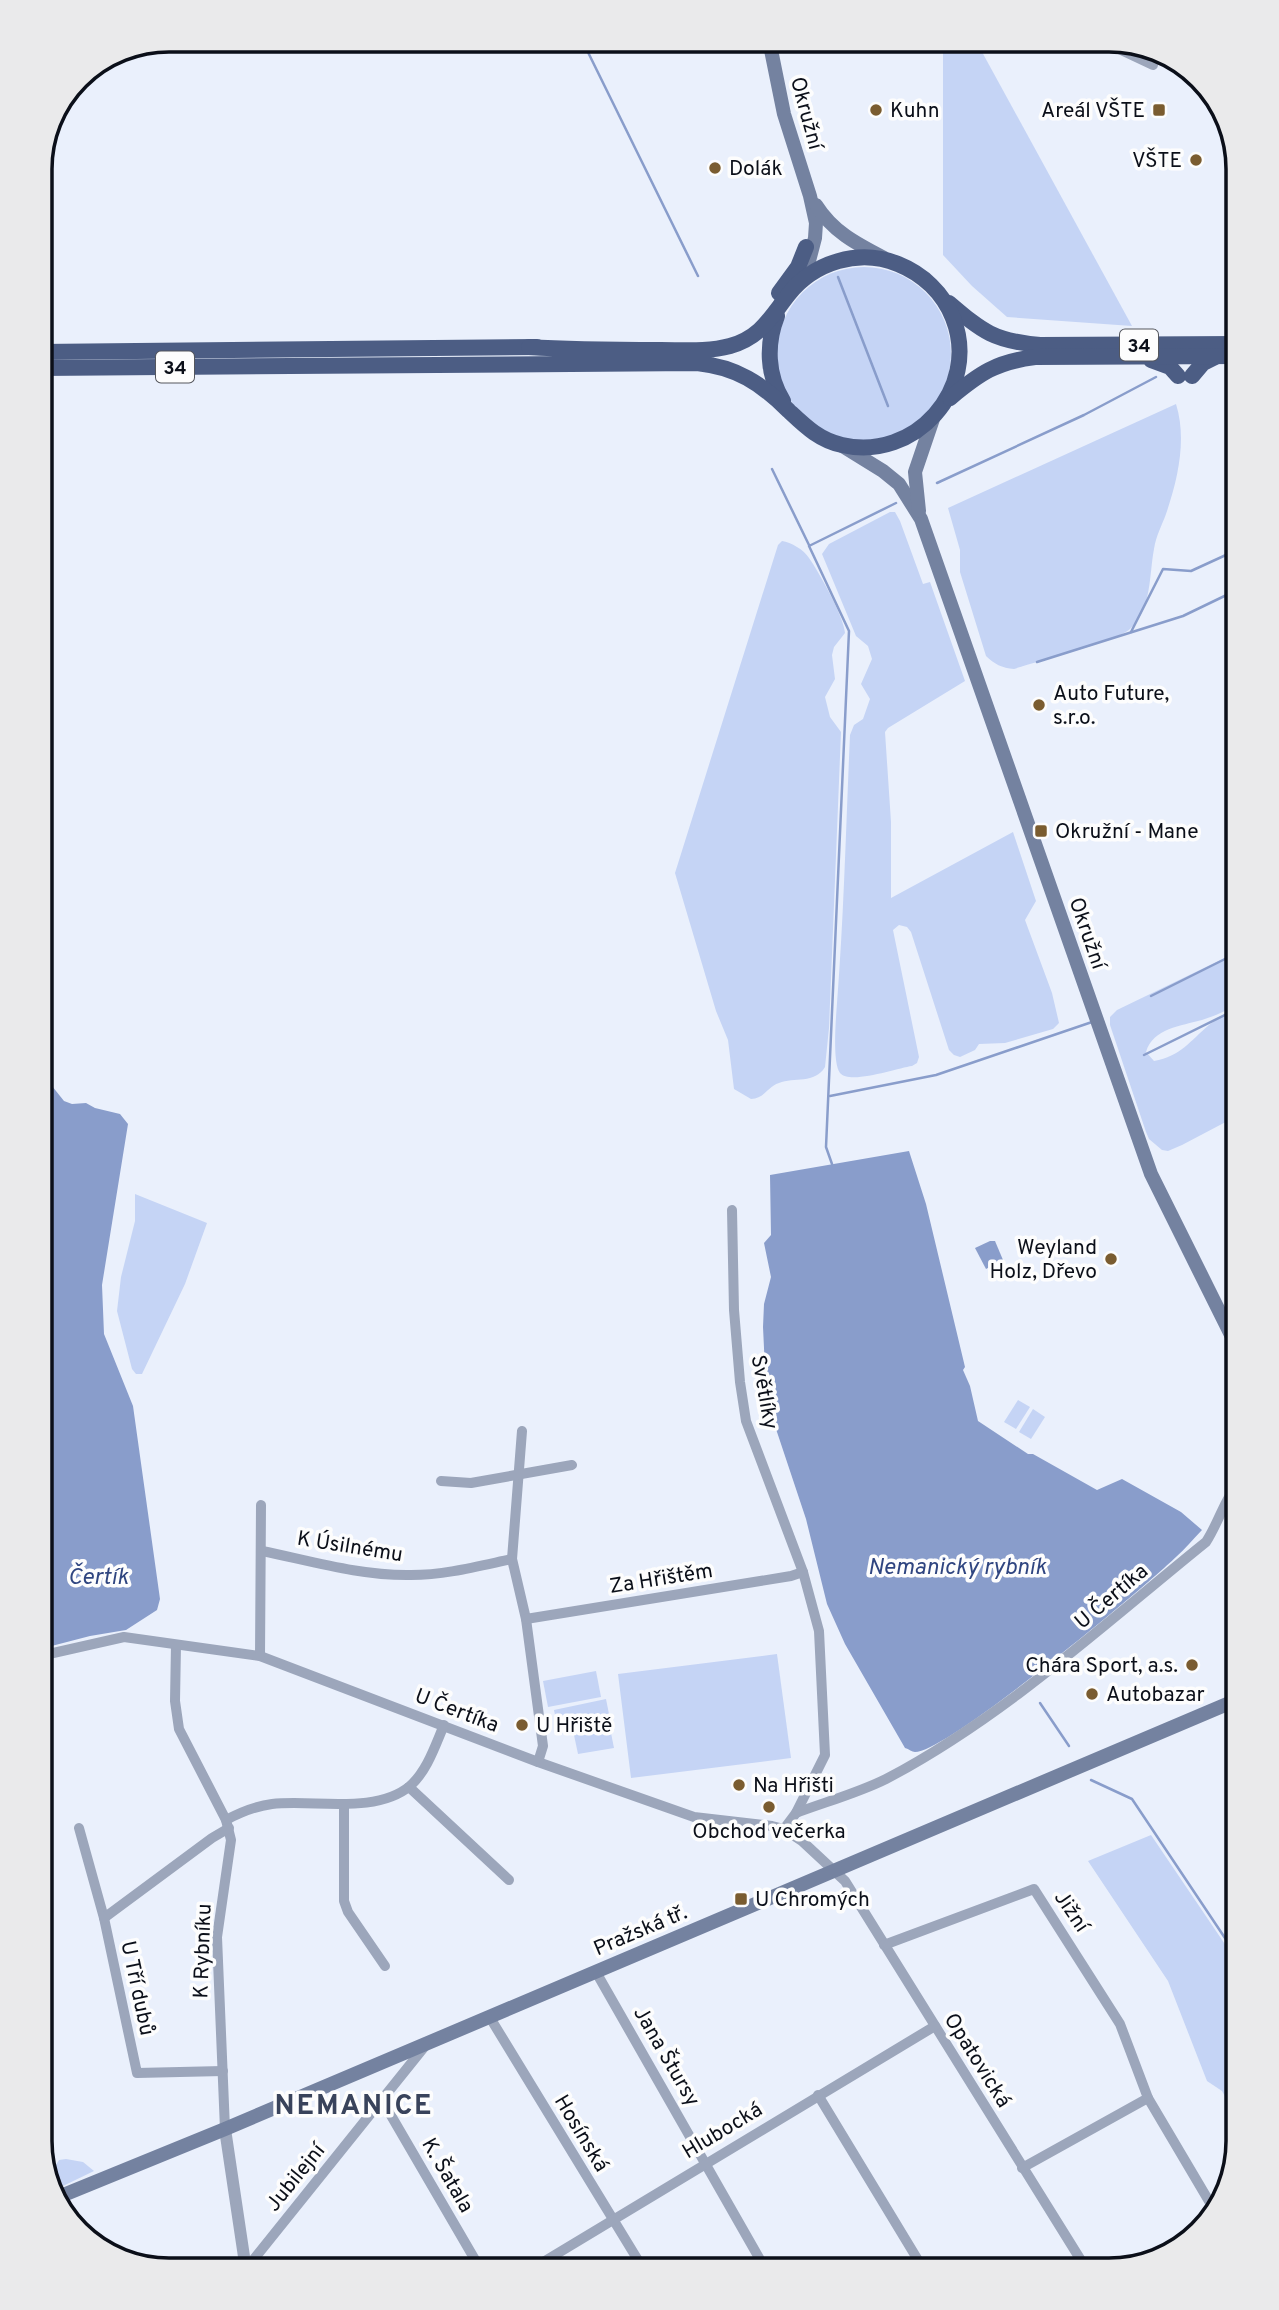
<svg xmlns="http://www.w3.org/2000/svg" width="1279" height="2310" font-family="Overpass,sans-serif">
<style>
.green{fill:#c5d4f5}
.water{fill:#899dcb}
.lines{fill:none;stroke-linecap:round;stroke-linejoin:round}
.stream{stroke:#899dcb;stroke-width:2.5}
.minor{stroke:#9ca6bb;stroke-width:10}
.tertiary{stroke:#9ca6bb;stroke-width:12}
.secondary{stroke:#7482a0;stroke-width:14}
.trunk{stroke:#4c5d84;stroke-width:16}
.poi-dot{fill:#7a5c30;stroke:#fdfdfd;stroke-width:2.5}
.labels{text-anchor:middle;stroke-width:7;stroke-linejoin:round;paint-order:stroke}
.shield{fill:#fdfdfd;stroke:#54565d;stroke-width:2}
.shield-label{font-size:19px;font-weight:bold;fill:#0b0f19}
.poi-label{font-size:21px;fill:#0b0f19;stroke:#fdfdfd;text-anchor:start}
.street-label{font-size:21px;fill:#0b0f19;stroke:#fdfdfd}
.water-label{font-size:23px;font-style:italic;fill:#2f4580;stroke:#fdfdfd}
.district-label{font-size:28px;font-weight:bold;letter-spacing:2px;fill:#39435b;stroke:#fdfdfd}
.rim{fill:none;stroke:#0b0f19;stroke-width:3.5}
</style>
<rect width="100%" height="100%" fill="#eaf0fc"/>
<!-- green -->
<g class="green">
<path d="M 943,41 L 976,41 L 1132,326 L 1007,317 L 972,286 L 943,255 Z"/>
<circle cx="864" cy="354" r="87"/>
<path d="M 1176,404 C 1187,439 1178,479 1166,514 C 1162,525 1156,536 1154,549 C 1149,575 1152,609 1130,629 C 1115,642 1037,661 1014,669 C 1002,668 994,664 986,656 L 960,572 L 960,550 L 948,508 Z"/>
<path d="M 890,512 L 895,512 L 900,521 L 923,584 L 930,582 L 965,681 L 888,728 L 885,732 L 891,822 L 891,898 L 1013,832 L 1036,901 L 1025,920 L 1052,993 L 1059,1023 L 1053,1029 L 1005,1043 L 979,1044 L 975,1050 L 960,1057 L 954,1055 L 949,1050 L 911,932 L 907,927 L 899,925 L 893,930 L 919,1057 L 917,1063 L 912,1066 C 897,1068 850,1085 840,1073 C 832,1063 836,1017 837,1003 C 844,914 846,824 850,735 L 854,725 L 863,719 L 870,699 L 861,684 L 872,659 L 868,646 L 856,636 L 822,554 L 829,544 Z"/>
<path d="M 782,541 C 791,542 804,550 809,558 C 819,572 844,617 845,633 L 834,647 L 832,655 L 835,679 L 825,697 L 830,717 L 841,732 L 829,1028 L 825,1067 C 815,1084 794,1077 779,1083 C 767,1087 765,1098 751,1099 L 734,1089 L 728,1040 L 716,1011 L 675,873 L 778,545 Z"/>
<path d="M 1239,951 L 1239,1004 C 1227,1010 1215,1016 1202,1020 C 1181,1026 1153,1028 1146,1052 L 1154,1061 C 1181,1056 1190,1041 1209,1025 C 1218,1018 1229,1013 1239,1008 L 1239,1115 L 1182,1145 L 1168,1151 L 1162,1150 L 1149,1139 L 1146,1132 L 1110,1025 L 1110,1017 L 1117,1010 Z"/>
<path d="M 135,1194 L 207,1223 L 185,1284 L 142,1374 L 136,1374 L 132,1369 L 117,1311 L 121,1277 L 135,1221 Z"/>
<path d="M 1018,1400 L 1030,1407 L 1016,1429 L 1004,1422 Z"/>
<path d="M 1033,1409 L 1045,1417 L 1031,1439 L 1019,1432 Z"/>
<path d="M 777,1654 L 791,1758 L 631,1778 L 618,1674 Z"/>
<path d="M 596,1671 L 601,1697 L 548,1707 L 543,1681 Z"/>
<path d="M 606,1699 L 611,1724 L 559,1735 L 554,1710 Z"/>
<path d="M 610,1728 L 614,1748 L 578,1754 L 574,1735 Z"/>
<path d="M 1151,1835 L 1239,1965 L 1239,2122 L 1222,2091 L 1207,2081 L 1168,1981 L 1088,1861 Z"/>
<path d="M 66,2159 L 83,2162 L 94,2171 L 63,2186 L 52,2179 L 51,2173 L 59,2160 Z"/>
</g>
<!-- water -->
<g class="water">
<path d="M 40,1079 L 48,1081 L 64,1101 L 72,1104 L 86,1103 L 95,1108 L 120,1114 L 128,1124 L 102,1285 L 104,1334 L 133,1406 L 160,1599 L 157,1610 L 126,1630 L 90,1636 L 40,1649 Z"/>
<path d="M 909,1151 L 926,1204 L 965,1367 L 963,1370 L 970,1386 L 978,1421 L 1028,1454 L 1033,1454 L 1097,1490 L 1122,1479 L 1181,1512 L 1202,1530 C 1193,1539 1185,1549 1176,1557 C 1144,1588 948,1752 915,1752 C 912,1752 909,1749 905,1748 L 845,1644 L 827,1604 L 806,1519 L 772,1417 L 765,1369 L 763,1327 L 764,1304 L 771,1277 L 764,1243 L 771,1235 L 770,1175 Z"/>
<path d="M 990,1241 L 995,1241 L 1003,1260 L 986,1269 L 975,1248 Z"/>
</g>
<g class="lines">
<!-- stream -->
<g class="stream">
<path d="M 582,40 L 698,276"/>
<path d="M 838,277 L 888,406"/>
<path d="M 772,469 L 809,545"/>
<path d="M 937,483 L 1084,415 L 1156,377"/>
<path d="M 1131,632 L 1163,569 L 1191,571 L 1239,549"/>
<path d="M 1037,662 L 1183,616 L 1239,589"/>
<path d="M 1151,996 L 1239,952"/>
<path d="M 1144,1055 L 1239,1008"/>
<path d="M 830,1096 L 936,1075 L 1092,1022"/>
<path d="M 832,1164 L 826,1147 L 849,631 L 809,546 L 896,503"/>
<path d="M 1040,1703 L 1069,1746"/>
<path d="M 1091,1780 L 1132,1799 L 1239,1959"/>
</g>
<!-- minor -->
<g class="minor">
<path d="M 1102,41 L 1153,65"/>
<path d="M 732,1210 L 734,1310 L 740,1382 L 746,1421 L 803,1572 L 819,1631 L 825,1755 L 796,1813 L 784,1829"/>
<path d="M 522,1431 L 512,1559 L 526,1619 L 543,1746 L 538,1762"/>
<path d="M 441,1481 L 471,1483 L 572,1465"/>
<path d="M 262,1551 C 311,1561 361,1576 411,1575 C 445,1575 479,1566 512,1559"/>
<path d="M 526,1619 L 791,1576 L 803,1572"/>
<path d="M 176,1645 L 175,1701 L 179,1729 L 226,1820 L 231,1840 L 217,1937 L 225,2129"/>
<path d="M 40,1656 L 124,1637 L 260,1656 L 538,1762 L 694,1817 L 772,1826 L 784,1829 L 802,1841 L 845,1881 L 1087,2270"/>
<path d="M 260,1656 L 261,1505"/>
<path d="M 409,1787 L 509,1880"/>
<path d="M 344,1804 L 344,1901 L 348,1912 L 385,1966"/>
<path d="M 796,1813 C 825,1802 858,1793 886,1779 C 1004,1717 1103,1625 1206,1542 C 1219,1522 1224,1500 1239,1482"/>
<path d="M 226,1820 C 241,1812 256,1806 272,1804 C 313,1799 375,1815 410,1786 C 427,1771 435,1746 444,1725"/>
<path d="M 79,1828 L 104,1918 L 137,2073 L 223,2071"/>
<path d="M 104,1918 L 212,1838 L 229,1828"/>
<path d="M 884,1945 L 1034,1889 L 1120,2024 L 1148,2098 L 1022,2168"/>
<path d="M 596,1972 L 766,2270"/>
<path d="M 489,2016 L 644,2270"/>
<path d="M 818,2095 L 924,2270"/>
<path d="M 1148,2098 L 1216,2213"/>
<path d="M 382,2100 L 481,2270"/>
<path d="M 246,2269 L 425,2046"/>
<path d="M 530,2270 L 935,2026"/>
</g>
<!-- tertiary -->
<path class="tertiary" d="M 225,2129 L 246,2270"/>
<!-- secondary -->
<g class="secondary">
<path d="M 769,40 L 784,114 L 810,196 L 816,223 L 815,238 L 804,280"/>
<path d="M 816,205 C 833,232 857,244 884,258"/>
<path d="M 841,445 L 883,471 L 899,484 L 921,519 L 1151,1174 L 1239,1351"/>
<path d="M 919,511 L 915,472 L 933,419"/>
<path d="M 56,2198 L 225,2129 L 1239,1699"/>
</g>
<!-- trunk -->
<g class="trunk">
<path d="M 779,293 L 798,267 L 806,247"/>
<path d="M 949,303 C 983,332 994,341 1040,345 L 1239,344"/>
<path d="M 777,316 C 766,344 767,375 783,401"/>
<path d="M 40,352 L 537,347"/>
<path d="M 1151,360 L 1170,367 L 1178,376"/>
<path d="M 40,368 L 697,363 C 736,367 761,383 789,411 C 805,426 819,440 842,445 C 914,462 981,389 953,318 C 943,293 923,274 898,264 C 859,248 814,262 788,295 C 770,318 761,337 730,346 C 708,352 684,350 661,350 C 617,350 573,350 529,347"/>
<path d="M 1192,376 L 1203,363 L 1215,357"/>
<path d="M 950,398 C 980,373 996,362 1035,357 L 1239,356"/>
</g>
</g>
<!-- markers -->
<g class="poi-dot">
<circle cx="876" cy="110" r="7"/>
<rect x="1152" y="103" width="14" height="14" rx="3.5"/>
<circle cx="1196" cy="160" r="7"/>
<circle cx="715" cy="168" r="7"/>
<circle cx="1039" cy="705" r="7"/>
<rect x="1034" y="824" width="14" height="14" rx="3.5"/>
<circle cx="1111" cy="1259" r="7"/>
<circle cx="1192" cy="1665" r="7"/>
<circle cx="1092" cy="1694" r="7"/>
<circle cx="522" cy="1725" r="7"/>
<circle cx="739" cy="1785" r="7"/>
<circle cx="769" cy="1807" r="7"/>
<rect x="734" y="1892" width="14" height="14" rx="3.5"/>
</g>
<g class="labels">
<!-- shield labels -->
<g class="shield">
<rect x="1120" y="329.5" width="38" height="31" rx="5"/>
<rect x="156" y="351.5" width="38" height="31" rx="5"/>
</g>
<g class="shield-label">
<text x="1139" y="352">34</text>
<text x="175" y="374">34</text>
</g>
<!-- poi labels -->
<g class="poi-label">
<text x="890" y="117">Kuhn</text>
<text x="1145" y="117" text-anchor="end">Areál VŠTE</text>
<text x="1182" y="167" text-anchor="end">VŠTE</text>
<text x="729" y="175">Dolák</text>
<text x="1053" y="700">Auto Future,<tspan x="1053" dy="24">s.r.o.</tspan></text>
<text x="1055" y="838">Okružní - Mane</text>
<text x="1097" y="1254" text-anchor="end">Weyland<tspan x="1097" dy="24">Holz, Dřevo</tspan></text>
<text x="1178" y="1672" text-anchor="end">Chára Sport, a.s.</text>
<text x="1106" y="1701">Autobazar</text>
<text x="536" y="1732">U Hřiště</text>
<text x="753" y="1792">Na Hřišti</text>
<text x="769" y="1838" text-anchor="middle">Obchod večerka</text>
<text x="755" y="1906">U Chromých</text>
</g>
<!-- street labels -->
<g class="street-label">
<text transform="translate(807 113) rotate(75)" y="7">Okružní</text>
<text transform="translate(1088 933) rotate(71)" y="7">Okružní</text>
<text transform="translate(765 1392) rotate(80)" y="7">Světlíky</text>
<text transform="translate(350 1546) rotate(9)" y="7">K Úsilnému</text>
<text transform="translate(661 1578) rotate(-9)" y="7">Za Hřištěm</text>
<text transform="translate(1111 1596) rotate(-40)" y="7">U Čertíka</text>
<text transform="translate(457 1710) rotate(21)" y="7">U Čertíka</text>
<text transform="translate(1072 1911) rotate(56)" y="7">Jižní</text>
<text transform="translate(640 1930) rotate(-23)" y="7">Pražská tř.</text>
<text transform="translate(202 1951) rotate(-88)" y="7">K Rybníku</text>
<text transform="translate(138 1988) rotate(78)" y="7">U Tří dubů</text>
<text transform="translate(667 2056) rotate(60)" y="7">Jana Štursy</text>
<text transform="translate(978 2060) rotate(58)" y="7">Opatovická</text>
<text transform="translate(722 2130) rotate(-31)" y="7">Hlubocká</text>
<text transform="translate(582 2133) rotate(59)" y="7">Hosínská</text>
<text transform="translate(448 2175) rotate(60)" y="7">K. Šatala</text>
<text transform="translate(295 2177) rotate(-51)" y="7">Jubilejní</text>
</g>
<!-- water labels -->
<g class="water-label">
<text x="957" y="1574">Nemanický rybník</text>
<text x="98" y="1584">Čertík</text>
</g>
<!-- district labels -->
<g class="district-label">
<text x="354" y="2114">NEMANICE</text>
</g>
</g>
<!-- crop -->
<path d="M0 0H1279V2310H0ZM169 52H1109A117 117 0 0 1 1226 169V2141A117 117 0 0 1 1109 2258H169A117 117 0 0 1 52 2141V169A117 117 0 0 1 169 52Z" fill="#eaeaeb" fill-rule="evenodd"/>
<path class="rim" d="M169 52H1109A117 117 0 0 1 1226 169V2141A117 117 0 0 1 1109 2258H169A117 117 0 0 1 52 2141V169A117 117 0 0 1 169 52Z"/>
</svg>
